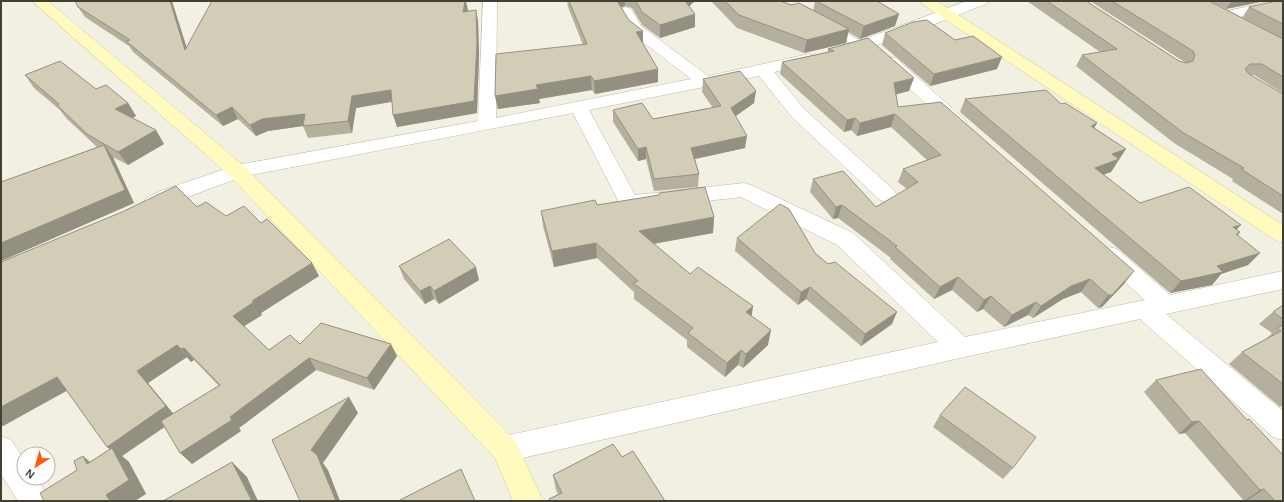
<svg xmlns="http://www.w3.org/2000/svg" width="1284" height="502" font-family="Helvetica,sans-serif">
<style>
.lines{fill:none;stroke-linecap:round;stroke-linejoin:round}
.lane-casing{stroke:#bdb9a5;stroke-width:1}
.street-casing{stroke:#bdb9a5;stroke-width:1}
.secondary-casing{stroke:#d3ce91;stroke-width:1}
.lane{fill:#fff;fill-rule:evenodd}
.street{fill:#fff;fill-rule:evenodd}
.secondary{fill:#fffbbf;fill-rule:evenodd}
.wall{fill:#b5b09e;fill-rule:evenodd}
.shaded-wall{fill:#949081}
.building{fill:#d3cdb8;stroke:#949081}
</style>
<rect width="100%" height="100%" fill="#f1f0e2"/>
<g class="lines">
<defs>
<path id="lane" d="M 829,24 L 865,43 L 866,45 L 861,48 L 857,47 L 825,29 L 824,27 Z"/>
<g id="street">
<path d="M 483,1 L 497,1 L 496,118 L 691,79 L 630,32 L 618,12 L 621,9 L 626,7 L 631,9 L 641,26 L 708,76 L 809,54 L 815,56 L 817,59 L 815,62 L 774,72 L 804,109 L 894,190 L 897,195 L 894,200 L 887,202 L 880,200 L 792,117 L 759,76 L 589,110 L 635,195 L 744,183 L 751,185 L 853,233 L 965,337 L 1145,300 L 1101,261 L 1098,255 L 1101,249 L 1109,247 L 1117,249 L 1170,295 L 1283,271 L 1283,289 L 1166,314 L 1283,411 L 1283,440 L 1273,437 L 1140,319 L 960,358 L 505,462 L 495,458 L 491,449 L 495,440 L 505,436 L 938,342 L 837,245 L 741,197 L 629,210 L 622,208 L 573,113 L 241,177 L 153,210 L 146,208 L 143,203 L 146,198 L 160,191 L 237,165 L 478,121 Z"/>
<path d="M 967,1 L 988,1 L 986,4 C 961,13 856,58 837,53 L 835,50 L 837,47 L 862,40 Z"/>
<path d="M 1272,1 L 1283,1 L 1283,7 L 1224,21 L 1219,19 L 1216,16 L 1219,13 Z"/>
<path d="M 890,57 L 896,58 L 964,119 L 967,123 L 964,127 L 958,129 L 952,127 L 884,66 L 882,62 L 884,58 Z"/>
<path d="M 1,436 L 11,440 L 24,459 L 24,478 L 37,478 L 45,491 L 50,501 L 18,501 L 1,474 Z"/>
</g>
<g id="secondary">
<path d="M 32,1 L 48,1 L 244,166 L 515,440 L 543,501 L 513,501 L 495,458 L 230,176 Z"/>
<path d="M 920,1 L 937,1 L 1283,225 L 1283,243 L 1275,240 L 922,4 Z"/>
</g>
</defs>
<!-- lane casing -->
<use href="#lane" class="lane-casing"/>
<!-- street casing -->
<use href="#street" class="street-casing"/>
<!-- secondary casing -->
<use href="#secondary" class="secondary-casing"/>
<!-- lane -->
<use href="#lane" class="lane"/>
<!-- street -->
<use href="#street" class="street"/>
<!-- secondary -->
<use href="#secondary" class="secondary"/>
</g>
<!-- wall -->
<g class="wall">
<path d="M 567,1 L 695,1 L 689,6 L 695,14 L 695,27 L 660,38 L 642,25 L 632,8 L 625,6 L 621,7 L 658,69 L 658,82 L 595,94 L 592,90 L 539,99 L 540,103 L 498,109 L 495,96 L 583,45 L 568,7 Z"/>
<path d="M 711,1 L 780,1 L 813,11 L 815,1 L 877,1 L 895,26 L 860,39 L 848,32 L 846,43 L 804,53 L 737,28 Z"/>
<path d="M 1027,1 L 1086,1 L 1179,61 L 1186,63 L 1090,1 L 1209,1 L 1261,27 L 1242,18 L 1249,7 L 1283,1 L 1283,93 L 1254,75 L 1250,75 L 1283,94 L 1283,214 L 1232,181 L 1233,179 L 1174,143 L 1076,66 L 1082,55 L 1100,52 Z"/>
<path d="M 1210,1 L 1265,1 L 1226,9 Z"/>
<path d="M 118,2 L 187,47 L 468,10 L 468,11 L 476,10 L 478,21 L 479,54 L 477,113 L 397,127 L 392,102 L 356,108 L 352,133 L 308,138 L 303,126 L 268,131 L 256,136 L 238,119 L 223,126 L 133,52 L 129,46 L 85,17 L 78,7 Z"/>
<path d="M 885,33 L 997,69 L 930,86 L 882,45 Z"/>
<path d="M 868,38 L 909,91 L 896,94 L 898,107 L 1124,284 L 1102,307 L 1098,308 L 1081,292 L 1063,299 L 1033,318 L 1028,315 L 1004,327 L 983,309 L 977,312 L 952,290 L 934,299 L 890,259 L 891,258 L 838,218 L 833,219 L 810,192 L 813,179 L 876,207 L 907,189 L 898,182 L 903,169 L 927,160 L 891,127 L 857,136 L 851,130 L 844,132 L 780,74 L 782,62 L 828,52 L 828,49 Z"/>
<path d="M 25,75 L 128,103 L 136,116 L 133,118 L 164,144 L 128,165 L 111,156 L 134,203 L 1,261 L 1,182 L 97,147 L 66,118 L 60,110 L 34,88 Z"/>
<path d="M 703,79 L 754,103 L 735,116 L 745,148 L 695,159 L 699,174 L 698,187 L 654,191 L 646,159 L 638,161 L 613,122 L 613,110 L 653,119 L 713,108 L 702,92 Z"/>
<path d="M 965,99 L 1061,104 L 1095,128 L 1118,161 L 1117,162 L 1111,172 L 1103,174 L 1140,203 L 1236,229 L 1240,232 L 1238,236 L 1248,265 L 1221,274 L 1212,285 L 1170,293 L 960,112 Z"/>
<path d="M 659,193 L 714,217 L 713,233 L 654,244 L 690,274 L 753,306 L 751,316 L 768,345 L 743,368 L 738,365 L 725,377 L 687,347 L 687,340 L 634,299 L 634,292 L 597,258 L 554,267 L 543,226 L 541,211 L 597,205 L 659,195 Z"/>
<path d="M 197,207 L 226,216 L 261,223 L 312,263 L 319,276 L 261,313 L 262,315 L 244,326 L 269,350 L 300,344 L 397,356 L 374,390 L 316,370 L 239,428 L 241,431 L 192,464 L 165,427 L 122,456 L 129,462 L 146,494 L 77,470 L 83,456 L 90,462 L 110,449 L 67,390 L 3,426 L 1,424 L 1,262 ZM 187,357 L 191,362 L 194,360 L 219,386 L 173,414 L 148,383 Z"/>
<path d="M 737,238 L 815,253 L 892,324 L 861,346 L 806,299 L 798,305 L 735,251 Z"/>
<path d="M 399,266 L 479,280 L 439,304 L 434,299 L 425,304 L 404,279 Z"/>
<path d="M 1283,305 L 1283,405 L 1280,407 L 1229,364 L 1242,352 L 1265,340 L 1272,333 L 1259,324 L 1273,312 Z"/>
<path d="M 1156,380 L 1283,501 L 1249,501 L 1248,500 L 1244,501 L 1185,433 L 1179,434 L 1144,392 Z"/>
<path d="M 940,415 L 1013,468 L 1003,479 L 933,427 Z"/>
<path d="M 622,457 L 665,501 L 550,501 L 549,499 L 558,494 L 556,490 L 553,475 Z"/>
</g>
<!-- shaded-wall -->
<g class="shaded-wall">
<path d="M 170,1 L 172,1 L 191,61 L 185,50 Z"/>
<path d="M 465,1 L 466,1 L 468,10 L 465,22 L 463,12 Z"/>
<path d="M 616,1 L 625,1 L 625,6 L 620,8 Z"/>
<path d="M 683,1 L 695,1 L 683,12 Z"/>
<path d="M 1232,1 L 1265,1 L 1226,9 Z"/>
<path d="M 476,10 L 478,21 L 479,54 L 477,113 L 397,127 L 393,115 Z"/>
<path d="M 695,14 L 695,27 L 660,38 L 660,25 Z"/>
<path d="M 899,14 L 895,26 L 860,39 L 864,26 Z"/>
<path d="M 849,29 L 846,43 L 804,53 L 807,40 Z"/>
<path d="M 643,31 L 643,44 L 636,32 Z"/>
<path d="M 1002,57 L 997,69 L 930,86 L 934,74 Z"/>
<path d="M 658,69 L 658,82 L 595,94 L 594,81 Z"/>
<path d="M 591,76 L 592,90 L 539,99 L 540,103 L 498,109 L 495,96 L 536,85 Z"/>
<path d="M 914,78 L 909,91 L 890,96 L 894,83 Z"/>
<path d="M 391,90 L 395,101 L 356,108 L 352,133 L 348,121 L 352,96 Z"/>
<path d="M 756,91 L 754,103 L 729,121 L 731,108 Z"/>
<path d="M 128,103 L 136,116 L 124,122 L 115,109 Z"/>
<path d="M 232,107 L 238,119 L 223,126 L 216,115 Z"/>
<path d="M 305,114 L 310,125 L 268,131 L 256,136 L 250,125 L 262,119 Z"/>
<path d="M 895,114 L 891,127 L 857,136 L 860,123 Z"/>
<path d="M 855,118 L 851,130 L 844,132 L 847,120 Z"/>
<path d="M 1097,123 L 1090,136 L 1091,126 Z"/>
<path d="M 156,130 L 164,144 L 128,165 L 118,152 Z"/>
<path d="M 747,136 L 745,148 L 690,160 L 691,148 Z"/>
<path d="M 104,145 L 113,157 L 134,203 L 1,261 L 1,243 Z"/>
<path d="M 646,147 L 646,159 L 638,161 L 638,149 Z"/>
<path d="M 1126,149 L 1111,172 L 1087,181 L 1095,168 L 1112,154 Z"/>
<path d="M 842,205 L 838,218 L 833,219 L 836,207 Z"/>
<path d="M 714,217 L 713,233 L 640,246 L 639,231 Z"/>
<path d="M 1241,225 L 1229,237 L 1233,227 Z"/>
<path d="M 596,243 L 597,258 L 554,267 L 552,251 Z"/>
<path d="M 1260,253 L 1248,265 L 1221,274 L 1212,285 L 1170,293 L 1181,281 L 1217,266 Z"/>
<path d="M 312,263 L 319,276 L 261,313 L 262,315 L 241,328 L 233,316 L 252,301 Z"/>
<path d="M 476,267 L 479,280 L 439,304 L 434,291 Z"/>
<path d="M 1134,271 L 1124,284 L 1102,307 L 1098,308 L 1108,295 Z"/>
<path d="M 958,277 L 952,290 L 934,299 L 940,287 Z"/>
<path d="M 1090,279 L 1081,292 L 1063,299 L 1033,318 L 1041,306 L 1071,286 Z"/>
<path d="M 430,286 L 434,299 L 425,304 L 420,291 Z"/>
<path d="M 810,287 L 806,299 L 798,305 L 801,292 Z"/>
<path d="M 991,296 L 983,309 L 977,312 L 984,300 Z"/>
<path d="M 1036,302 L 1028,315 L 1004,327 L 1012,315 Z"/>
<path d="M 753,306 L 751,321 L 746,312 Z"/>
<path d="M 897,312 L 892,324 L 861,346 L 865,334 Z"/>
<path d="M 771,330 L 768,345 L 743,368 L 746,354 Z"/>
<path d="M 391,344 L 397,356 L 374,390 L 367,378 Z"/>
<path d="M 177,345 L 187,357 L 148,383 L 177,418 L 122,456 L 129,462 L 146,494 L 135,501 L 110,501 L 106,495 L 115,454 L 107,447 L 137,371 Z"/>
<path d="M 184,348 L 194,360 L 191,362 L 181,349 Z"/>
<path d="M 741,350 L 738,365 L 725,377 L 727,363 Z"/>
<path d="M 309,358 L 316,370 L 239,428 L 241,431 L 192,464 L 180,453 Z"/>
<path d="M 57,377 L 70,389 L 3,426 L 1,424 L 1,407 Z"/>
<path d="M 349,397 L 358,413 L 323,463 L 328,470 L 340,501 L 336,501 L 311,450 Z"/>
<path d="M 1199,421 L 1185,433 L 1179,434 L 1192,422 Z"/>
<path d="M 83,456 L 100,471 L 87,464 Z"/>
<path d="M 232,462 L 247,477 L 258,501 L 252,501 Z"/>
<path d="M 1264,489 L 1248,500 L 1244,501 L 1260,490 Z"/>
</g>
<!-- building -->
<g class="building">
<path d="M 75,1 L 117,1 L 118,2 L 122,1 L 170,1 L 185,50 L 212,1 L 465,1 L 463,12 L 476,10 L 477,43 L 474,101 L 393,115 L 391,90 L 352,96 L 348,121 L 303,126 L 305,114 L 262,119 L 250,125 L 232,107 L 216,115 L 126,41 L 130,40 L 78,7 Z"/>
<path d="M 569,1 L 617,1 L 629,20 L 643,31 L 636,32 L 658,69 L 594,81 L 591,76 L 536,85 L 538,89 L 495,96 L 496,54 L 587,44 Z"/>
<path d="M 636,1 L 685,1 L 695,14 L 660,25 L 642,12 Z"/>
<path d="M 725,1 L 780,1 L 791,5 L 799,3 L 849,29 L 807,40 L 739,15 Z"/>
<path d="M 816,1 L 877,1 L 899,14 L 864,26 Z"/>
<path d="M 1047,1 L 1086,1 L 1179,61 L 1186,63 L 1193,61 L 1195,55 L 1193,51 L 1112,1 L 1209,1 L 1283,39 L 1283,77 L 1262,64 L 1250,64 L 1245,69 L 1249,74 L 1283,94 L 1283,196 L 1241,169 L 1244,168 L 1182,132 L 1082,55 L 1117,49 Z"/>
<path d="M 1276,1 L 1283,1 L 1283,24 L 1249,7 Z"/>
<path d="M 927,20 L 955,40 L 973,36 L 1002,57 L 934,74 L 885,33 L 913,22 Z"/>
<path d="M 868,38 L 914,78 L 894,83 L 898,107 L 941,102 L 1134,271 L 1112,295 L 1108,295 L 1090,279 L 1071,286 L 1041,306 L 1036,302 L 1012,315 L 991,296 L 984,300 L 958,277 L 940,287 L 895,247 L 897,246 L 842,205 L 836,207 L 813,179 L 843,171 L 876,207 L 918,182 L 903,169 L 941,155 L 895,114 L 860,123 L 855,118 L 847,120 L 782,62 L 834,51 L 828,49 Z"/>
<path d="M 60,61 L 96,89 L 106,85 L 128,103 L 115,109 L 156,130 L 118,152 L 87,134 L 57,105 L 59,104 L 25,75 Z"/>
<path d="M 740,71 L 756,91 L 731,108 L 747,136 L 691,148 L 699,174 L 654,179 L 646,147 L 638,149 L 613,110 L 642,103 L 653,119 L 721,106 L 703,79 Z"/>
<path d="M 1046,90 L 1061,104 L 1065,103 L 1097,123 L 1091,126 L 1126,149 L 1112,154 L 1119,159 L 1095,168 L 1140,203 L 1189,187 L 1241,225 L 1233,227 L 1240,232 L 1236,234 L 1260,253 L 1217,266 L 1223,272 L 1181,281 L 965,99 Z"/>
<path d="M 104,145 L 125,190 L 1,243 L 1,182 Z"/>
<path d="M 176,186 L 197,207 L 206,202 L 226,216 L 244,206 L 261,223 L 267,219 L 312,263 L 252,301 L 254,302 L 233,316 L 269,350 L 290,335 L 300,344 L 321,323 L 391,344 L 367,378 L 309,358 L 230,417 L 232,420 L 180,453 L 161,421 L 220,385 L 184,348 L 181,349 L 177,345 L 137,371 L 166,406 L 107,447 L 57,377 L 1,407 L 1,262 L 122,212 Z"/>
<path d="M 705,187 L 714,217 L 639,231 L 690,274 L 698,267 L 753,306 L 746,312 L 771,330 L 746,354 L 741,350 L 727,363 L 688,333 L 693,328 L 633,283 L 638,281 L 596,243 L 552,251 L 541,211 L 595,200 L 597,205 L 659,195 L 659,193 Z"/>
<path d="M 780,204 L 789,209 L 815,253 L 828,264 L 835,262 L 897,312 L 865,334 L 810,287 L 801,292 L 737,238 Z"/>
<path d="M 449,239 L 476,267 L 434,291 L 430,286 L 420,291 L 399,266 Z"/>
<path d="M 1283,305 L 1283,319 L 1273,312 Z"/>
<path d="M 1283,325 L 1283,384 L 1242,352 L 1281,331 L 1277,328 Z"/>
<path d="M 1201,369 L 1247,420 L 1249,419 L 1283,455 L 1283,501 L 1275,501 L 1264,489 L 1260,490 L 1199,421 L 1192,422 L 1156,380 Z"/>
<path d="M 965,387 L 1036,437 L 1013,468 L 940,415 Z"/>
<path d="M 349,397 L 311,450 L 317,455 L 336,501 L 300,501 L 272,440 Z"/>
<path d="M 613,444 L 622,457 L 633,451 L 665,501 L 550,501 L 549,499 L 562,493 L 553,475 Z"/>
<path d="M 112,448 L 129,480 L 106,495 L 110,501 L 44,501 L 40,493 L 77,470 L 74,461 L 83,456 L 87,464 Z"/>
<path d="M 232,462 L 252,501 L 163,501 Z"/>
<path d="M 461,469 L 475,501 L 398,501 Z"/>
</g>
<!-- border -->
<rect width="1284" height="502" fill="none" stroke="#434033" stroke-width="4"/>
<!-- north arrow -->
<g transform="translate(36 466) rotate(217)"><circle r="19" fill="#ffffff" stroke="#b4b3ad"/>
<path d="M0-3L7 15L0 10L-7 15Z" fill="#fd5d0d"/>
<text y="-6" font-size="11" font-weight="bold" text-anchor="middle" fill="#434033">N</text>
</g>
</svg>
